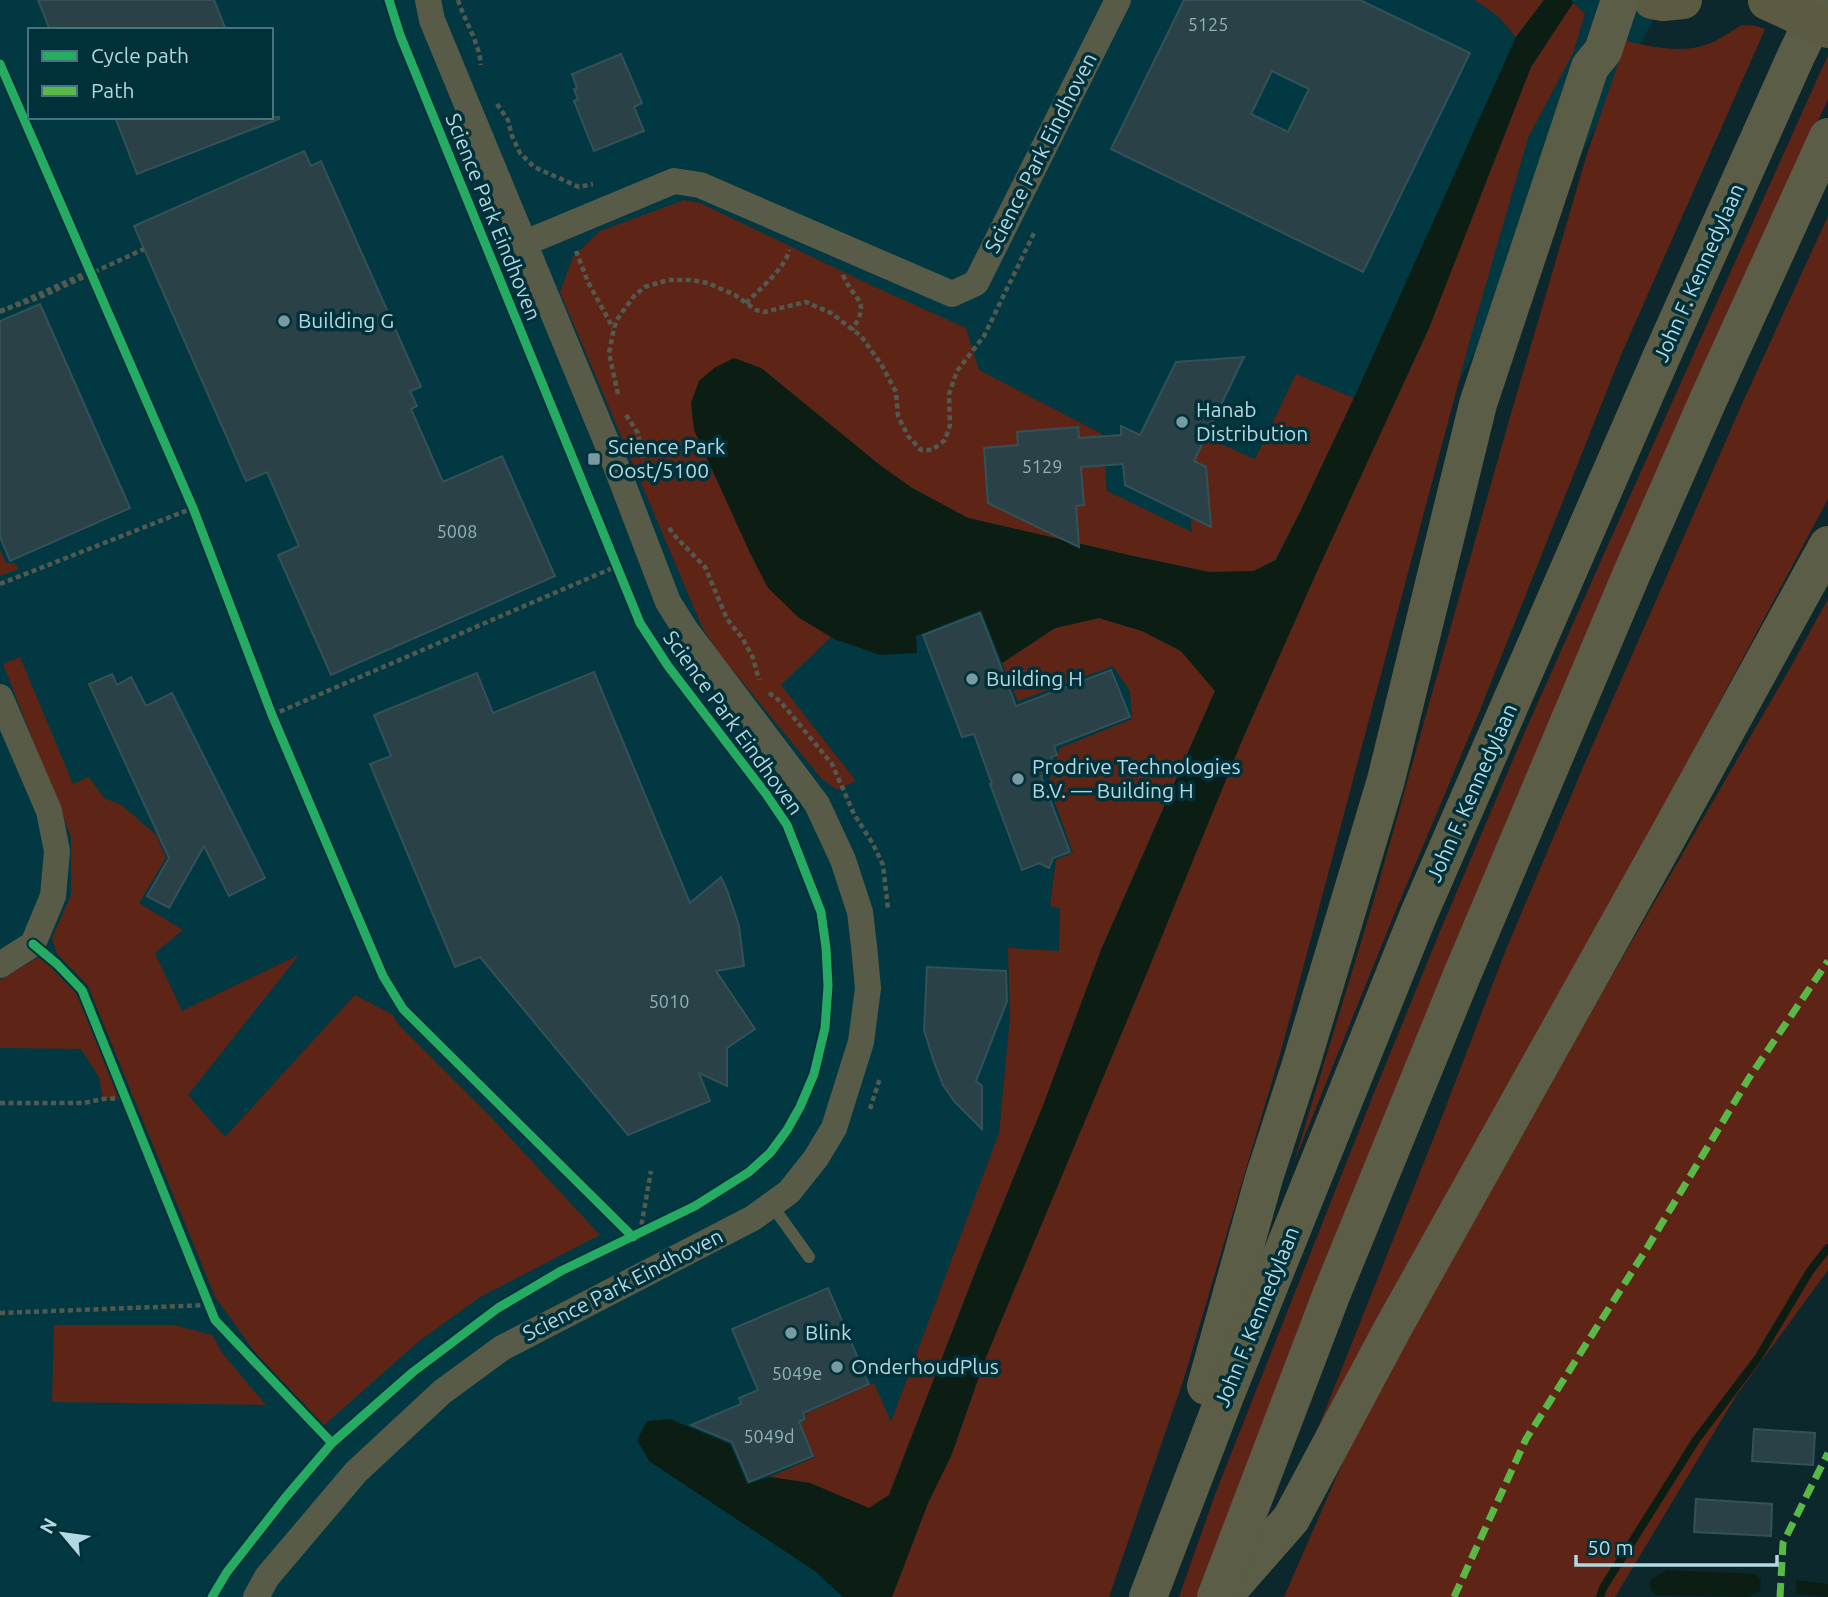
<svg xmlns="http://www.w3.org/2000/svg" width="1828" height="1597" font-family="Ubuntu,sans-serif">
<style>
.built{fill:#023842;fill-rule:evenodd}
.green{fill:#5e2517}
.water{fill:#0c1d14}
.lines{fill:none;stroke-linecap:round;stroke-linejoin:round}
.stream{stroke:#0c1d14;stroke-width:8}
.building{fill:#2a4247;stroke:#335156;stroke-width:2;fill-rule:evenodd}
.path{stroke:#525a4f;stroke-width:4.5;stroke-dasharray:5 3.5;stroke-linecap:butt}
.service{stroke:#585b47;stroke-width:12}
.minor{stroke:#585b47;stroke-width:26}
.trunk{stroke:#5c5b41;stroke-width:38}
.motorway{stroke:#5b5d47;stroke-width:38}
.path-bridge{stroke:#525a4f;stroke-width:4.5;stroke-dasharray:5 3.5;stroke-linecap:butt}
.trunk-bridge{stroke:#5c5b41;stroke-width:38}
.quiet{stroke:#58b947;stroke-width:7;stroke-dasharray:14 7;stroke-linecap:butt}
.cycleway-casing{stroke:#00313a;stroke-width:13}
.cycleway{stroke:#26ab63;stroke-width:9}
.poi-dot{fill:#789ba3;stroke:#00313a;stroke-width:2.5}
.labels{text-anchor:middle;stroke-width:7;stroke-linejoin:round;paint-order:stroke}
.number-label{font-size:18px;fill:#90b3bb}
.street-label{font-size:21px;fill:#b2d9e2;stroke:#00313a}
.poi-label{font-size:21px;fill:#b2d9e2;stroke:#00313a;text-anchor:start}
</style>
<rect width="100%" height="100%" fill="#0d282d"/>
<!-- built -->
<path class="built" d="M 0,0 L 1664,0 L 1327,627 L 968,1597 L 0,1597 ZM 30,30 L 271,30 L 271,117 L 30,117 Z"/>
<!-- green -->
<g class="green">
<path d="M 1475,0 L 1544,0 L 1516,37 L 1499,17 Z"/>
<path d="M 1573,3 L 1585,14 L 1573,53 L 1528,138 L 1469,343 L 1281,1051 L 1184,1378 L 1109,1597 L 892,1597 L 928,1503 L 951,1456 L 986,1357 L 1146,975 L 1243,738 L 1314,578 L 1429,328 L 1531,67 Z"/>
<path d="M 1742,25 L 1756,26 L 1765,29 L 1621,355 L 1478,715 L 1396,910 L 1294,1162 L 1373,903 L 1506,431 L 1587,154 L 1626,41 C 1653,47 1681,54 1708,44 C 1720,40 1731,31 1742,25 Z"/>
<path d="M 1828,55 L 1828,99 L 1697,385 L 1202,1597 L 1179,1597 L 1216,1492 L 1372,1098 L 1441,929 L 1524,734 L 1604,554 Z"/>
<path d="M 684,200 L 700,203 L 875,287 L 966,328 L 979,370 L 1102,434 L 1107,491 L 1192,532 L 1187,476 L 1196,433 L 1255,459 L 1296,374 L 1354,398 L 1301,510 L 1275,560 L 1254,571 L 1209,572 L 1133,556 L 968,518 L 912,488 L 881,466 L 761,368 L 798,617 L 831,637 L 781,685 L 856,781 L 837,790 L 821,778 L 722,657 L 703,629 L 560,292 L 573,257 L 600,231 Z"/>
<path d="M 1828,216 L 1828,499 L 1667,800 L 1307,1456 L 1440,1122 L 1505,952 L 1587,758 L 1742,404 Z"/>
<path d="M 0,550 L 6,563 L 14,563 L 19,569 L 0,576 Z"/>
<path d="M 1828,599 L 1828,1270 L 1736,1396 L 1615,1597 L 1284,1597 L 1346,1455 L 1403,1348 L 1594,1007 L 1789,670 Z"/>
<path d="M 1099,618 L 1142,631 L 1181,651 L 1215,691 L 1101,950 L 1044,1103 L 978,1265 L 889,1495 L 869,1508 L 810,1483 L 770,1477 L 815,1457 L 800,1423 L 807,1420 L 805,1414 L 874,1383 L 891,1422 L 999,1133 L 1010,1018 L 1008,948 L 1059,951 L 1060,908 L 1050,906 L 1056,860 L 1073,853 L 1048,783 L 1060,748 L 1132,719 L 1130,691 L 1113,666 L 1018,701 L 1002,663 L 1055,628 Z"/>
<path d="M 20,657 L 73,784 L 89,777 L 104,798 L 122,805 L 157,836 L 166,858 L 139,903 L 183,930 L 155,953 L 182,1011 L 299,955 L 188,1095 L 225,1137 L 355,995 L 393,1015 L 398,1024 L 490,1116 L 600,1235 L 480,1297 L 418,1342 L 322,1427 L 257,1355 L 215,1297 L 88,986 L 57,954 L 52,938 L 71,895 L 71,837 L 3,664 Z"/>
<path d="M 44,954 L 82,990 L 126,1098 L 103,1099 L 99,1077 L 81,1049 L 0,1048 L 0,980 Z"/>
<path d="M 54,1325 L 174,1325 L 212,1335 L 223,1354 L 266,1405 L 52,1402 Z"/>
</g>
<!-- water -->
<g class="water">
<path d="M 1544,0 L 1571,0 L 1573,3 L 1531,67 L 1429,328 L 1314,578 L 1243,738 L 1146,975 L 986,1357 L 951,1456 L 928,1503 L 892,1597 L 843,1597 L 816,1572 L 649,1461 L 637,1440 L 647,1421 L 670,1419 L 730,1444 L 747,1484 L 770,1477 L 810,1483 L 869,1508 L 889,1495 L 978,1265 L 1044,1103 L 1101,950 L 1215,691 L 1181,651 L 1142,631 L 1099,618 L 1055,628 L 1002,663 L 981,610 L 916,636 L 917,653 L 880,655 L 834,639 L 798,617 L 768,588 L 750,553 L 694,430 L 691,403 L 699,381 L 714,368 L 734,358 L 761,368 L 881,466 L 912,488 L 968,518 L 1133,556 L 1209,572 L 1254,571 L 1276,560 L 1301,510 L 1354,398 L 1516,37 Z"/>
<path d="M 1667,1570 L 1755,1574 L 1761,1579 L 1760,1591 L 1749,1597 L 1655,1595 L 1650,1589 L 1650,1580 Z"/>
<path d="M 1796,1580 L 1828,1584 L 1828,1597 L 1796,1594 Z"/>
</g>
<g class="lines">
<!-- stream -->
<path class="stream" d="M 1600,1597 L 1603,1588 L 1696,1440 L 1758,1358 L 1810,1271 L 1828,1248"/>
</g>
<!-- building -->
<g class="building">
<path d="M 38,0 L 214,0 L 226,30 L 50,30 Z"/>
<path d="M 1184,0 L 1360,0 L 1470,53 L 1363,272 L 1111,149 ZM 1272,71 L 1309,89 L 1288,132 L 1251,114 Z"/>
<path d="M 621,54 L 642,103 L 634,107 L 644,131 L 594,151 L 574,101 L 578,99 L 574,89 L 577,88 L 572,74 Z"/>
<path d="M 115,117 L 279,117 L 279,119 L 137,174 Z"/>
<path d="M 304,151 L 311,166 L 321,161 L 421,387 L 410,391 L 417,406 L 411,409 L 443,482 L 502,456 L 555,576 L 331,675 L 278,555 L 299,546 L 267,472 L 246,481 L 134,226 Z"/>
<path d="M 40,304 L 130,508 L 10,561 L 0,537 L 0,321 Z"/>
<path d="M 1244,357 L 1194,461 L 1206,467 L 1211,527 L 1125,485 L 1123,464 L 1081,467 L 1084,505 L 1076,506 L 1079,547 L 988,503 L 984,448 L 1018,445 L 1017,432 L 1078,427 L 1079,438 L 1121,435 L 1121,426 L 1140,435 L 1176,362 Z"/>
<path d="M 980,613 L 1016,706 L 1111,670 L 1130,717 L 1054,746 L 1057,755 L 1051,757 L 1054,764 L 1047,766 L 1050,773 L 1041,776 L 1070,852 L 1053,858 L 1049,868 L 1039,863 L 1022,870 L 990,784 L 992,784 L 974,734 L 962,737 L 923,635 Z"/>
<path d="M 594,672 L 690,903 L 721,877 L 727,890 L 739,926 L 744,966 L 716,971 L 755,1029 L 727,1048 L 727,1086 L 699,1073 L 710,1101 L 628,1135 L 480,957 L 455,967 L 370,764 L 391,756 L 374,715 L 477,673 L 493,713 Z"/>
<path d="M 112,674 L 117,685 L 131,677 L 146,706 L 172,693 L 265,878 L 229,896 L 204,846 L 169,908 L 147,896 L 169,858 L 89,684 Z"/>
<path d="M 927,967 L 1006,971 L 1007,1001 L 976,1081 L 982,1086 L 982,1129 L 954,1101 L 943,1085 L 934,1062 L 924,1030 Z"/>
<path d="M 828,1288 L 869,1384 L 803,1413 L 805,1419 L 799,1422 L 813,1456 L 749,1482 L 732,1442 L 691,1425 L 741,1404 L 739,1398 L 758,1390 L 732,1329 Z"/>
<path d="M 1754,1429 L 1815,1433 L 1813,1465 L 1752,1461 Z"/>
<path d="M 1696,1499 L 1772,1504 L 1771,1536 L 1694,1532 Z"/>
</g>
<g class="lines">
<!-- path -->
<g class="path">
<path d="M 458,0 C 465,22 479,42 481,65"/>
<path d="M 497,104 L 508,120 L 512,136 L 520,153 L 534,167 L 579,187 L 593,184"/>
<path d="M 576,251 L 588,282 L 613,328"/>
<path d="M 843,275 C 854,302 872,299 852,330"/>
<path d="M 746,303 C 758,291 787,266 789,250"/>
<path d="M 0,312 L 90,271"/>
<path d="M 618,394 L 609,353 L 614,328 L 618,318 L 634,296 L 645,287 L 668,280 L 691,280 L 708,283 L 735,295 L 756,310 L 764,312 L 806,302 L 831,313 L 861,336 L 881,364 L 896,392 L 898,416 L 908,436 L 921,450 L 932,450 L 945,440 L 950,425 L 949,394 L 957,371 L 984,336 L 1035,231"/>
<path d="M 626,415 L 638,433 L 643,458"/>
<path d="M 669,528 L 675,536 L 705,567 L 727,619 L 743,639 L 753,658 L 759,680"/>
<path d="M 0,584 L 193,508"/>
<path d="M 769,693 L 780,701 L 832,764 L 854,814 L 873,844 L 883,865 L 888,909"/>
<path d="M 272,715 L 617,566"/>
<path d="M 0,1103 L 84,1103 L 103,1099 L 126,1098"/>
<path d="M 870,1109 L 880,1078"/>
<path d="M 640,1233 L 651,1171"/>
<path d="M 0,1313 L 209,1305"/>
</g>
<!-- service -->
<path class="service" d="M 771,1204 L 809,1257"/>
<!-- minor -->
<g class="minor">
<path d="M 525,243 L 674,181 L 700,185 L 952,294 L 976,283 L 1118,0"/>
<path d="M 0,697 L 49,811 L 57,851 L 53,896 L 33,944 L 0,965"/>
<path d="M 256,1597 L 267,1577 L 356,1472 L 442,1392 L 502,1348 L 753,1218 L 789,1192 L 816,1158 L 834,1128 L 861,1042 L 868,988 L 864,946 L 860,912 L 843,860 L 817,804 L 685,629 L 668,602 L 611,453 L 432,20 L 428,0"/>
</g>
<!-- trunk -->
<path class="trunk" d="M 1652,0 L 1663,2 L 1683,0"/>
<!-- motorway -->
<g class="motorway">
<path d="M 1206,1386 L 1264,1178 L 1301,1064 L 1386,780 L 1478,404 L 1590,67 L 1603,51 L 1620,0"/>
<path d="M 1226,1593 L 1291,1519 L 1393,1328 L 1668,836 L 1828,545"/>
<path d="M 1148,1597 L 1225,1396 L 1418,916 L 1660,360 L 1796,56 L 1823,0"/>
<path d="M 1216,1597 L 1332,1293 L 1462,975 L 1632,573 L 1709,398 L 1828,137"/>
</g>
<!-- path-bridge -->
<path class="path-bridge" d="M 0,311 L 38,298 L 144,249"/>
<!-- trunk-bridge -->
<path class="trunk-bridge" d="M 1767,1 L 1828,29"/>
<!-- quiet -->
<g class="quiet">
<path d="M 1454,1597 L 1526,1439 L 1647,1248 L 1749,1078 L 1828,961"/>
<path d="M 1780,1597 L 1783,1543 L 1828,1453"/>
</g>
<defs>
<g id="cycleway">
<path d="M 0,64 L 193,508 L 272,715 L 383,976 L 403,1009 L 633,1237"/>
<path d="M 33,944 L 57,964 L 82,990 L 215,1320 L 332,1443"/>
<path d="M 212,1597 L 227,1572 L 285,1498 L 332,1443 L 413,1372 L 498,1308 L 561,1271 L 695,1206 L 749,1172 L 770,1153 L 787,1130 L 800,1107 L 814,1074 L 825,1028 L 828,986 L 826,948 L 821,912 L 787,825 L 766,794 L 668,666 L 640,623 L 400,35 L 389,0"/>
</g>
</defs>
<!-- cycleway casing -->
<use href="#cycleway" class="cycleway-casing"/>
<!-- cycleway -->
<use href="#cycleway" class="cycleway"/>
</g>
<!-- markers -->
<g class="poi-dot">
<circle cx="284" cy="321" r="7"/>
<circle cx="1182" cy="422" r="7"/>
<rect x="587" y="452" width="14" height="14" rx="3.5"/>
<circle cx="972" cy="679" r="7"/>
<circle cx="1018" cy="779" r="7"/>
<circle cx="791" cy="1333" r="7"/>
<circle cx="837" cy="1367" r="7"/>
</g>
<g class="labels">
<!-- number labels -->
<g class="number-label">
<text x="1208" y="31">5125</text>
<text x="1042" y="473">5129</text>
<text x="457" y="538">5008</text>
<text x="669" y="1008">5010</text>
<text x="797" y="1380">5049e</text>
<text x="769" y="1443">5049d</text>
</g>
<!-- street labels -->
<g class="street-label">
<text transform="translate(1041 153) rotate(-63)" y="7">Science Park Eindhoven</text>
<text transform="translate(493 217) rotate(68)" y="7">Science Park Eindhoven</text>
<text transform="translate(1699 273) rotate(-66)" y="7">John F. Kennedylaan</text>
<text transform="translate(733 723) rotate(54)" y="7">Science Park Eindhoven</text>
<text transform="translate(1472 793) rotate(-66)" y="7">John F. Kennedylaan</text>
<text transform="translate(623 1285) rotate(-27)" y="7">Science Park Eindhoven</text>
<text transform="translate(1257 1317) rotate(-68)" y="7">John F. Kennedylaan</text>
</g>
<!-- poi labels -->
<g class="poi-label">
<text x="298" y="328">Building G</text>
<text x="1196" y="417">Hanab<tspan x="1196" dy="24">Distribution</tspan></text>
<text x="608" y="454">Science Park<tspan x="608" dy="24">Oost/5100</tspan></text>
<text x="986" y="686">Building H</text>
<text x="1032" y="774">Prodrive Technologies<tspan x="1032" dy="24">B.V. — Building H</tspan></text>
<text x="805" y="1340">Blink</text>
<text x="851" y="1374">OnderhoudPlus</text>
</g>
</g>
<!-- legend -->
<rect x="28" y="28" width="245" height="91" fill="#00313a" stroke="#47747d" stroke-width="2"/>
<rect x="42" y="51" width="35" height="10" fill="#26ab63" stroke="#47747d" stroke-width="2"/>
<text x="91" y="63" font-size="21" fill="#b2d9e2">Cycle path</text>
<rect x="42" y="86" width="35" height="10" fill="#58b947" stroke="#47747d" stroke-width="2"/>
<text x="91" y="98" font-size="21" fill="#b2d9e2">Path</text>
<!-- north arrow -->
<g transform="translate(63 1534) rotate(299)" stroke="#00313a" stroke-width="5" paint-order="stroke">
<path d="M0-5L12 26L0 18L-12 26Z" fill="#b2d9e2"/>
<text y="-10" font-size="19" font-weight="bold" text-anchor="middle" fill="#b2d9e2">N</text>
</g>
<!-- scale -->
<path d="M1576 1555v10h201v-10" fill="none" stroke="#b2d9e2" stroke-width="3.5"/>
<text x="1587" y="1555" font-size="21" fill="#b2d9e2" stroke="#00313a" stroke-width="5" paint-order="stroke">50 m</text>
</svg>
